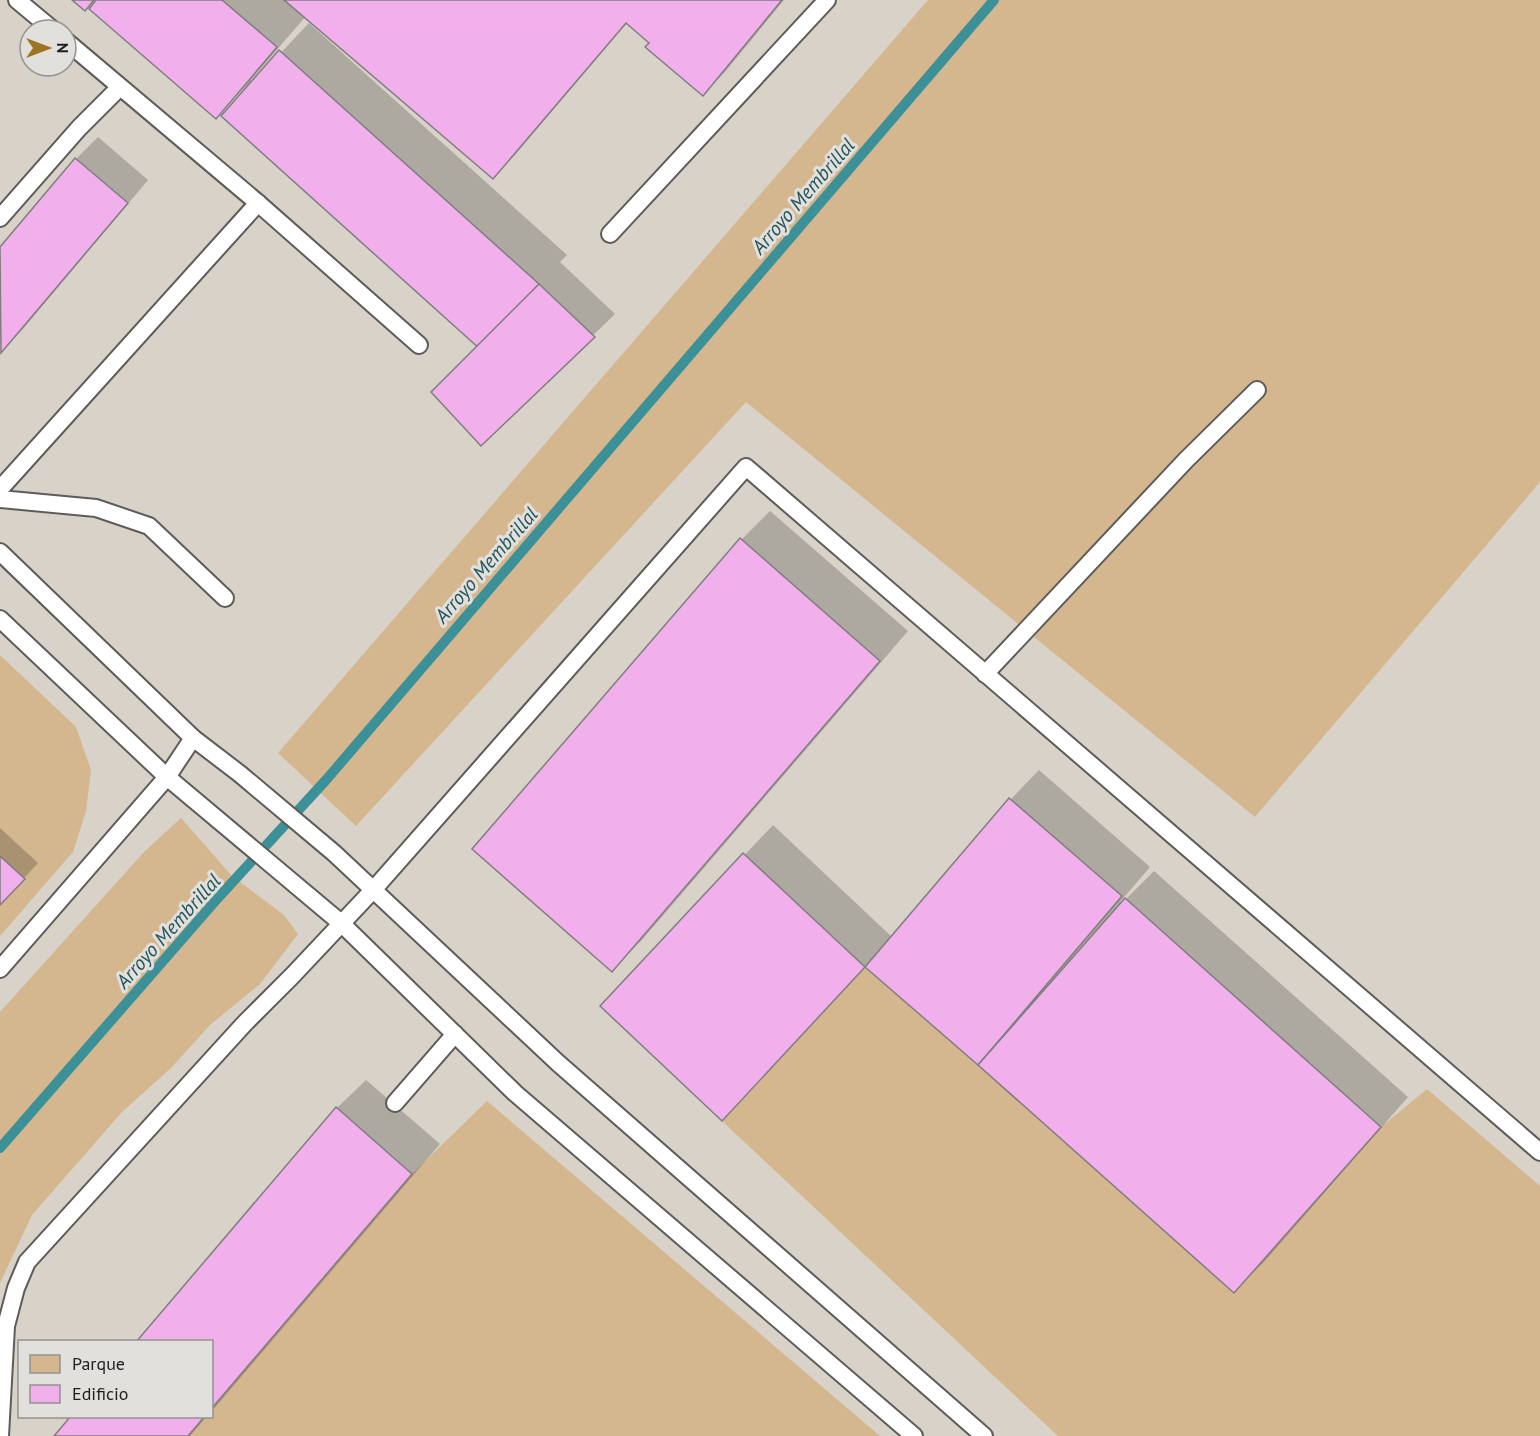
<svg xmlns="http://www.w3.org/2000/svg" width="1540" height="1436" font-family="'PT Sans',sans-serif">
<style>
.built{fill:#d9d2c9;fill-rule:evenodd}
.green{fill:#d4b78e}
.shadow{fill:#0003}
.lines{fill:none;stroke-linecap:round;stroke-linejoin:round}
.stream{stroke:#3c9097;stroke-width:10}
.building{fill:#f1b0eb;stroke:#7f7d7f;stroke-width:1.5}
.service-casing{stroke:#5d5c59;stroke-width:20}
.service{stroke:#fff;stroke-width:16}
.labels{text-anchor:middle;stroke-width:6;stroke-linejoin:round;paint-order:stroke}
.water-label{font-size:20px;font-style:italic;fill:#225559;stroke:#e2e0dd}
</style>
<rect width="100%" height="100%" fill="#e2e0dd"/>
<!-- built -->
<path class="built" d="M 0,0 L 1540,0 L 1540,1436 L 0,1436 ZM 30,30 L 66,30 L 66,66 L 30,66 ZM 20,1342 L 212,1342 L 212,1416 L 20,1416 Z"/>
<!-- green -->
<g class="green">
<path d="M 928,0 L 1540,0 L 1540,482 L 1255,817 L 746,402 L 356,826 L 278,753 Z"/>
<path d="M 0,655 L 76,727 L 91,770 L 86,811 L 73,852 L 0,936 Z"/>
<path d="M 181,818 L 232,876 L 284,915 L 298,934 L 260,984 L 210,1025 L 171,1068 L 122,1112 L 32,1215 L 0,1283 L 0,1012 L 144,852 Z"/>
<path d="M 865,967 L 978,1065 L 1234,1293 L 1381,1127 L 1427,1089 L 1540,1186 L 1540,1436 L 1058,1436 L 722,1121 Z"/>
<path d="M 487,1101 L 880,1436 L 188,1436 L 205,1417 L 212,1416 L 212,1408 L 412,1174 Z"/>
</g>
<!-- shadow -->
<g class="shadow">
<path d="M 98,0 L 784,0 L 725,72 L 703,94 L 651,43 L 627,23 L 515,155 L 493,177 L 306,16 L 251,80 L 254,81 L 309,23 L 567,255 L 560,262 L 615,314 L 481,444 L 479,346 L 246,86 L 216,116 Z"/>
<path d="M 98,137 L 148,180 L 23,329 L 1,351 L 0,250 L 76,159 Z"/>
<path d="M 770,511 L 908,631 L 641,941 L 612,969 L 741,540 Z"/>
<path d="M 1039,770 L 1150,867 L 1120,902 L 1122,903 L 1154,871 L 1408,1097 L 1263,1263 L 1234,1291 L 980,1064 L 866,966 L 722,1119 L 602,1006 L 773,825 L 892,937 L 1011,799 Z"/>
<path d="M 0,828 L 38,863 L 0,904 Z"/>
<path d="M 366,1080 L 440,1144 L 212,1411 L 212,1342 L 337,1108 Z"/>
<path d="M 73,1416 L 207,1416 L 190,1436 L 56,1436 Z"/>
</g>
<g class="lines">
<!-- stream -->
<path class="stream" d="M 0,1148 L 217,899 L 326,780 L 994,0"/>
</g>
<!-- building -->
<g class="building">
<path d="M 72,0 L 94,0 L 85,11 Z"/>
<path d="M 96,0 L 222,0 L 277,47 L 216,119 L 89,9 Z"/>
<path d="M 284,0 L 782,0 L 703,96 L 645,47 L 649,43 L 626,23 L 493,179 Z"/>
<path d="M 279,50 L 539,284 L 481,350 L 221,116 Z"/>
<path d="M 75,158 L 128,203 L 1,353 L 0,247 Z"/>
<path d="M 539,284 L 595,337 L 481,446 L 431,392 Z"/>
<path d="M 740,538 L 880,661 L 612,972 L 472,849 Z"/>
<path d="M 1009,798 L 1122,896 L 978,1065 L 865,967 Z"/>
<path d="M 743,853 L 865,967 L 722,1121 L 600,1006 Z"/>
<path d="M 0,856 L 25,879 L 0,905 Z"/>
<path d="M 1125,898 L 1381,1127 L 1234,1293 L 978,1065 Z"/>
<path d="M 336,1107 L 412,1174 L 212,1408 L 212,1342 L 136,1342 Z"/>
<path d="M 71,1416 L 205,1416 L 188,1436 L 54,1436 Z"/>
</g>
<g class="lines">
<defs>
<g id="service">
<path d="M 17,0 L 53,30"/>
<path d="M 66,41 L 258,203 L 419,345"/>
<path d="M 0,218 L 79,128 L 120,87"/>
<path d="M 610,234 L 827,0"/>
<path d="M 0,489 L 258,203"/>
<path d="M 0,499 L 96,508 L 149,526 L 225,598"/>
<path d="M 0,552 L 193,738 L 240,774 L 334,853 L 558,1063 L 984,1436"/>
<path d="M 0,619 L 167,777 L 341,923 L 515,1093 L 914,1436"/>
<path d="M 985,674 L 1186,460 L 1257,390"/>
<path d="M 0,969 L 167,777 L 193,738"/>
<path d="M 395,1103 L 455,1034"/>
<path d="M 0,1436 L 6,1326 L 16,1288 L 27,1262 L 245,1023 L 292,976 L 374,889 L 746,467 L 1540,1152"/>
</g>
</defs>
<!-- service casing -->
<use href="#service" class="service-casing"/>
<!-- service -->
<use href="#service" class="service"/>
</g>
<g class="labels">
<!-- water labels -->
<g class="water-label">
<text transform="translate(803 196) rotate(-49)" y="7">Arroyo Membrillal</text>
<text transform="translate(486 565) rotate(-49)" y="7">Arroyo Membrillal</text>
<text transform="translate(168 931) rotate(-48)" y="7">Arroyo Membrillal</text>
</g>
</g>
<!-- legend -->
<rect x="18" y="1340" width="195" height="78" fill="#e2e0dd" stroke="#949290" stroke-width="1.5"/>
<rect x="30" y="1355" width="30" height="18" fill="#d4b78e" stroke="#949290" stroke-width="1.5"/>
<text x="72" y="1370" font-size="18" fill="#1f1e1d">Parque</text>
<rect x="30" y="1385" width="30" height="18" fill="#f1b0eb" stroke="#949290" stroke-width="1.5"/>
<text x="72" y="1400" font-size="18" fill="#1f1e1d">Edificio</text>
<!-- north arrow -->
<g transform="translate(48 48) rotate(90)"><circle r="28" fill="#e2e0dd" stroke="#949290" stroke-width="1.5"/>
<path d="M0-4.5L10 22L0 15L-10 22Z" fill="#9d7422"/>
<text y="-9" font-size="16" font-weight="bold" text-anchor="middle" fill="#1f1e1d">N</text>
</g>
</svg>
